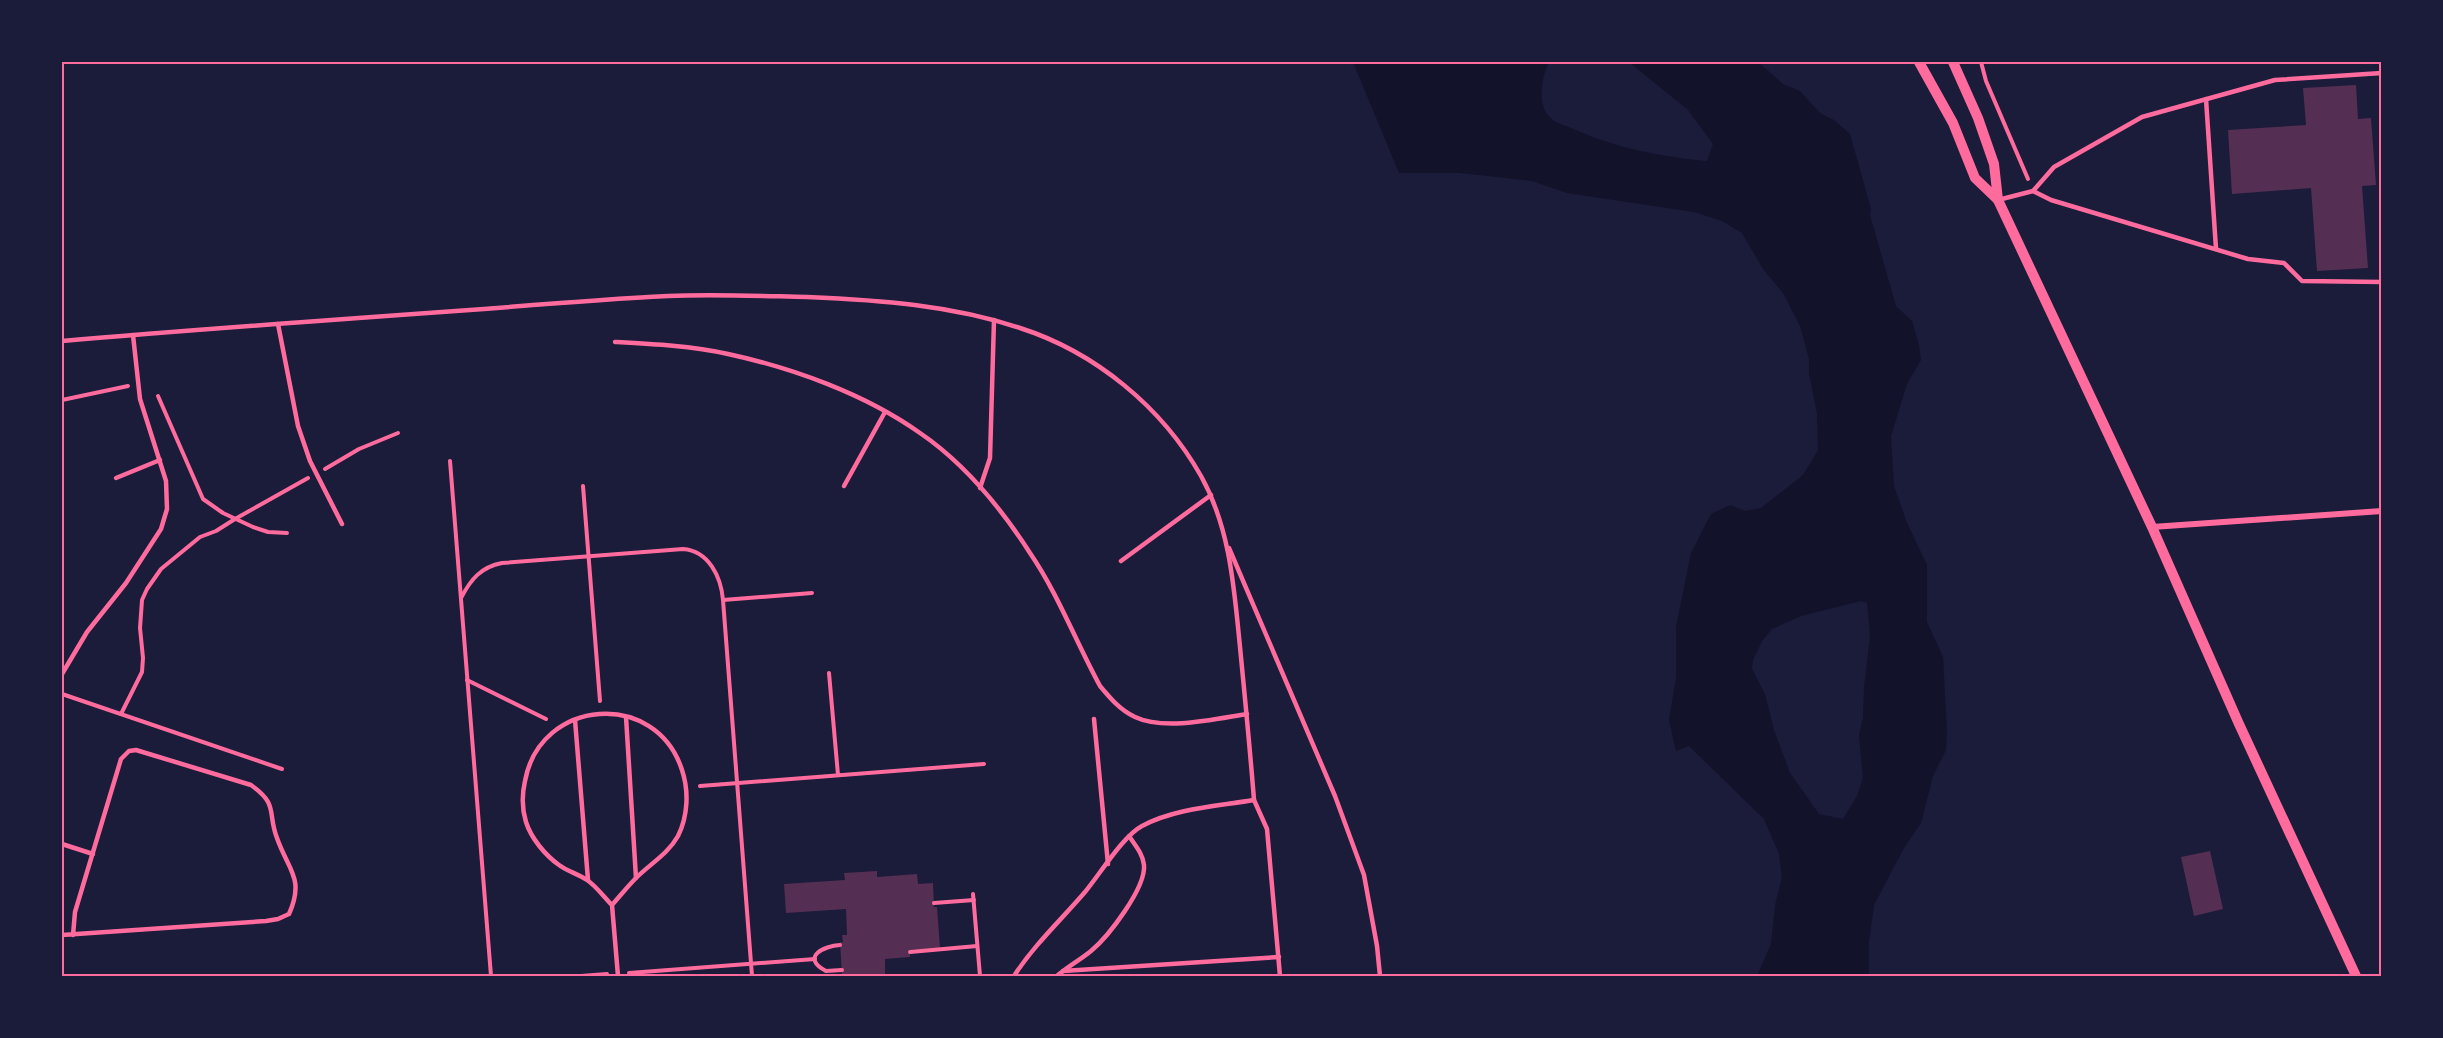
<svg xmlns="http://www.w3.org/2000/svg" width="2443" height="1038" font-family="'Fira Sans',sans-serif">
<style>
.water{fill:#12122b;fill-rule:evenodd}
.building{fill:#542f53}
.lines{fill:none;stroke-linecap:round;stroke-linejoin:round}
.path{stroke:#ff6b9d;stroke-width:4}
.service{stroke:#ff6b9d;stroke-width:4.5}
.minor{stroke:#ff6b9d;stroke-width:6}
.tertiary{stroke:#ff6b9d;stroke-width:10}
.neatline{fill:none;stroke:#ff6b9d;stroke-width:2}
</style>
<rect width="100%" height="100%" fill="#1b1b3a"/>
<!-- water -->
<path class="water" d="M 1353,62 L 1554,62 L 1548,64 C 1541,80 1536,108 1553,120 C 1558,124 1567,126 1574,129 C 1615,148 1659,156 1704,161 L 1707,161 L 1713,144 L 1688,110 L 1629,62 L 1758,62 L 1783,84 L 1800,91 L 1820,113 L 1834,120 L 1850,134 L 1871,209 L 1870,215 L 1896,306 L 1912,321 L 1919,345 L 1921,360 L 1907,384 L 1891,436 L 1893,469 L 1894,486 L 1907,523 L 1927,565 L 1927,622 L 1943,657 L 1947,732 L 1946,750 L 1933,776 L 1921,823 L 1904,848 L 1874,905 L 1869,943 L 1869,976 L 1757,976 L 1771,944 L 1775,905 L 1782,878 L 1779,854 L 1764,819 L 1689,746 L 1676,751 L 1669,720 L 1676,678 L 1676,627 L 1691,553 L 1711,514 L 1730,505 L 1745,511 L 1761,508 L 1803,475 L 1818,450 L 1817,413 L 1809,374 L 1809,359 L 1800,326 L 1783,293 L 1763,269 L 1742,233 L 1722,221 L 1694,212 L 1567,193 L 1532,181 L 1460,173 L 1399,173 ZM 1861,601 L 1867,603 L 1870,635 L 1864,688 L 1863,718 L 1859,735 L 1863,778 L 1857,796 L 1843,819 L 1819,814 L 1790,773 L 1774,730 L 1765,694 L 1752,669 L 1753,660 L 1762,641 L 1772,629 L 1801,616 Z"/>
<!-- building -->
<g class="building">
<path d="M 2356,85 L 2358,119 L 2371,118 L 2376,185 L 2362,186 L 2368,268 L 2317,271 L 2311,188 L 2232,194 L 2228,130 L 2306,125 L 2303,88 Z"/>
<path d="M 2210,851 L 2223,909 L 2194,916 L 2181,857 Z"/>
<path d="M 877,871 L 877,877 L 917,874 L 918,884 L 933,883 L 934,907 L 937,907 L 940,948 L 910,950 L 910,957 L 885,959 L 885,976 L 845,976 L 845,974 L 842,974 L 840,942 L 843,942 L 842,935 L 847,935 L 846,909 L 786,913 L 784,884 L 845,880 L 844,873 Z"/>
</g>
<g class="lines">
<!-- path -->
<g class="path">
<path d="M 1981,62 L 1986,81 L 2028,179"/>
<path d="M 158,396 L 203,499 L 223,513 L 253,527 L 268,532 L 287,533"/>
<path d="M 62,400 L 128,386"/>
<path d="M 450,461 L 491,976"/>
<path d="M 325,469 L 359,449 L 398,433"/>
<path d="M 583,486 L 600,701"/>
<path d="M 461,598 C 471,579 481,567 502,563 L 683,549 C 709,551 721,577 723,600 L 752,976"/>
<path d="M 723,600 L 812,593"/>
<path d="M 829,673 L 838,775"/>
<path d="M 467,680 L 546,719"/>
<path d="M 62,694 L 282,769"/>
<path d="M 121,714 L 142,672 L 143,658 L 140,628 L 142,600 L 147,589 L 161,569 L 200,537 L 216,531 L 235,519 L 308,478"/>
<path d="M 700,786 L 984,764"/>
<path d="M 973,894 L 980,976"/>
<path d="M 934,903 L 974,900"/>
<path d="M 840,945 C 824,946 800,957 826,971 L 842,970"/>
<path d="M 910,952 L 977,946"/>
<path d="M 629,973 L 815,959"/>
<path d="M 581,976 L 607,974"/>
</g>
<!-- service -->
<g class="service">
<path d="M 2206,99 L 2216,249"/>
<path d="M 2033,191 L 2051,200 L 2248,259 L 2284,263 L 2302,281 L 2382,282"/>
<path d="M 1998,200 L 2033,191 L 2054,167 L 2142,117 L 2275,80 L 2382,73"/>
<path d="M 278,324 L 298,426 L 310,461 L 342,524"/>
<path d="M 62,341 C 202,329 343,319 484,309 C 545,304 607,299 668,296 C 714,294 761,296 807,297 C 879,300 951,305 1020,328 C 1095,352 1162,407 1201,476 C 1230,528 1234,587 1240,647 C 1245,698 1250,749 1254,800 L 1267,829 L 1280,976"/>
<path d="M 615,342 C 652,344 691,346 728,354 C 793,368 865,394 920,433 C 964,463 1001,508 1030,553 C 1058,594 1076,642 1100,686 C 1110,698 1120,710 1135,717 C 1165,731 1215,719 1247,714"/>
<path d="M 116,478 L 160,460"/>
<path d="M 844,486 L 885,412"/>
<path d="M 980,488 L 990,458 L 994,320"/>
<path d="M 1229,548 L 1335,796 L 1364,875 L 1377,946 L 1380,976"/>
<path d="M 1121,561 L 1211,495"/>
<path d="M 62,674 L 87,632 L 126,583 L 161,529 L 167,509 L 166,481 L 140,399 L 133,335"/>
<path d="M 626,717 L 636,878"/>
<path d="M 1094,719 L 1108,864"/>
<path d="M 575,720 L 588,880"/>
<path d="M 62,844 L 93,854"/>
<path d="M 612,905 C 620,896 628,886 636,878 C 650,864 668,854 678,836 C 688,816 689,791 682,770 C 656,689 540,698 525,781 C 522,794 522,809 526,822 C 531,838 545,855 559,865 C 567,871 578,874 587,880 C 596,886 604,897 612,905 L 618,976"/>
<path d="M 62,935 L 266,921 L 278,919 L 289,914 C 305,878 288,870 277,838 C 267,812 279,805 251,785 L 136,750 L 129,751 L 121,759 L 75,912 L 73,935"/>
<path d="M 1063,971 L 1279,957"/>
<path d="M 1014,976 C 1034,945 1061,920 1085,892 C 1100,874 1123,836 1142,826 C 1175,808 1219,806 1254,800"/>
<path d="M 1057,976 C 1067,967 1080,960 1091,951 C 1108,937 1146,888 1144,865 C 1143,854 1135,845 1129,836"/>
</g>
<!-- minor -->
<path class="minor" d="M 2152,527 L 2382,511"/>
<!-- tertiary -->
<g class="tertiary">
<path d="M 1919,62 L 1953,123 L 1975,178 L 1998,200"/>
<path d="M 1953,62 L 1978,118 L 1994,164 L 1998,200 L 2152,527 L 2239,724 L 2356,976"/>
</g>
</g>
<!-- border -->
<rect width="2443" height="1038" fill="none" stroke="#1b1b3a" stroke-width="126"/>
<rect x="63" y="63" width="2317" height="912" class="neatline"/>
</svg>
